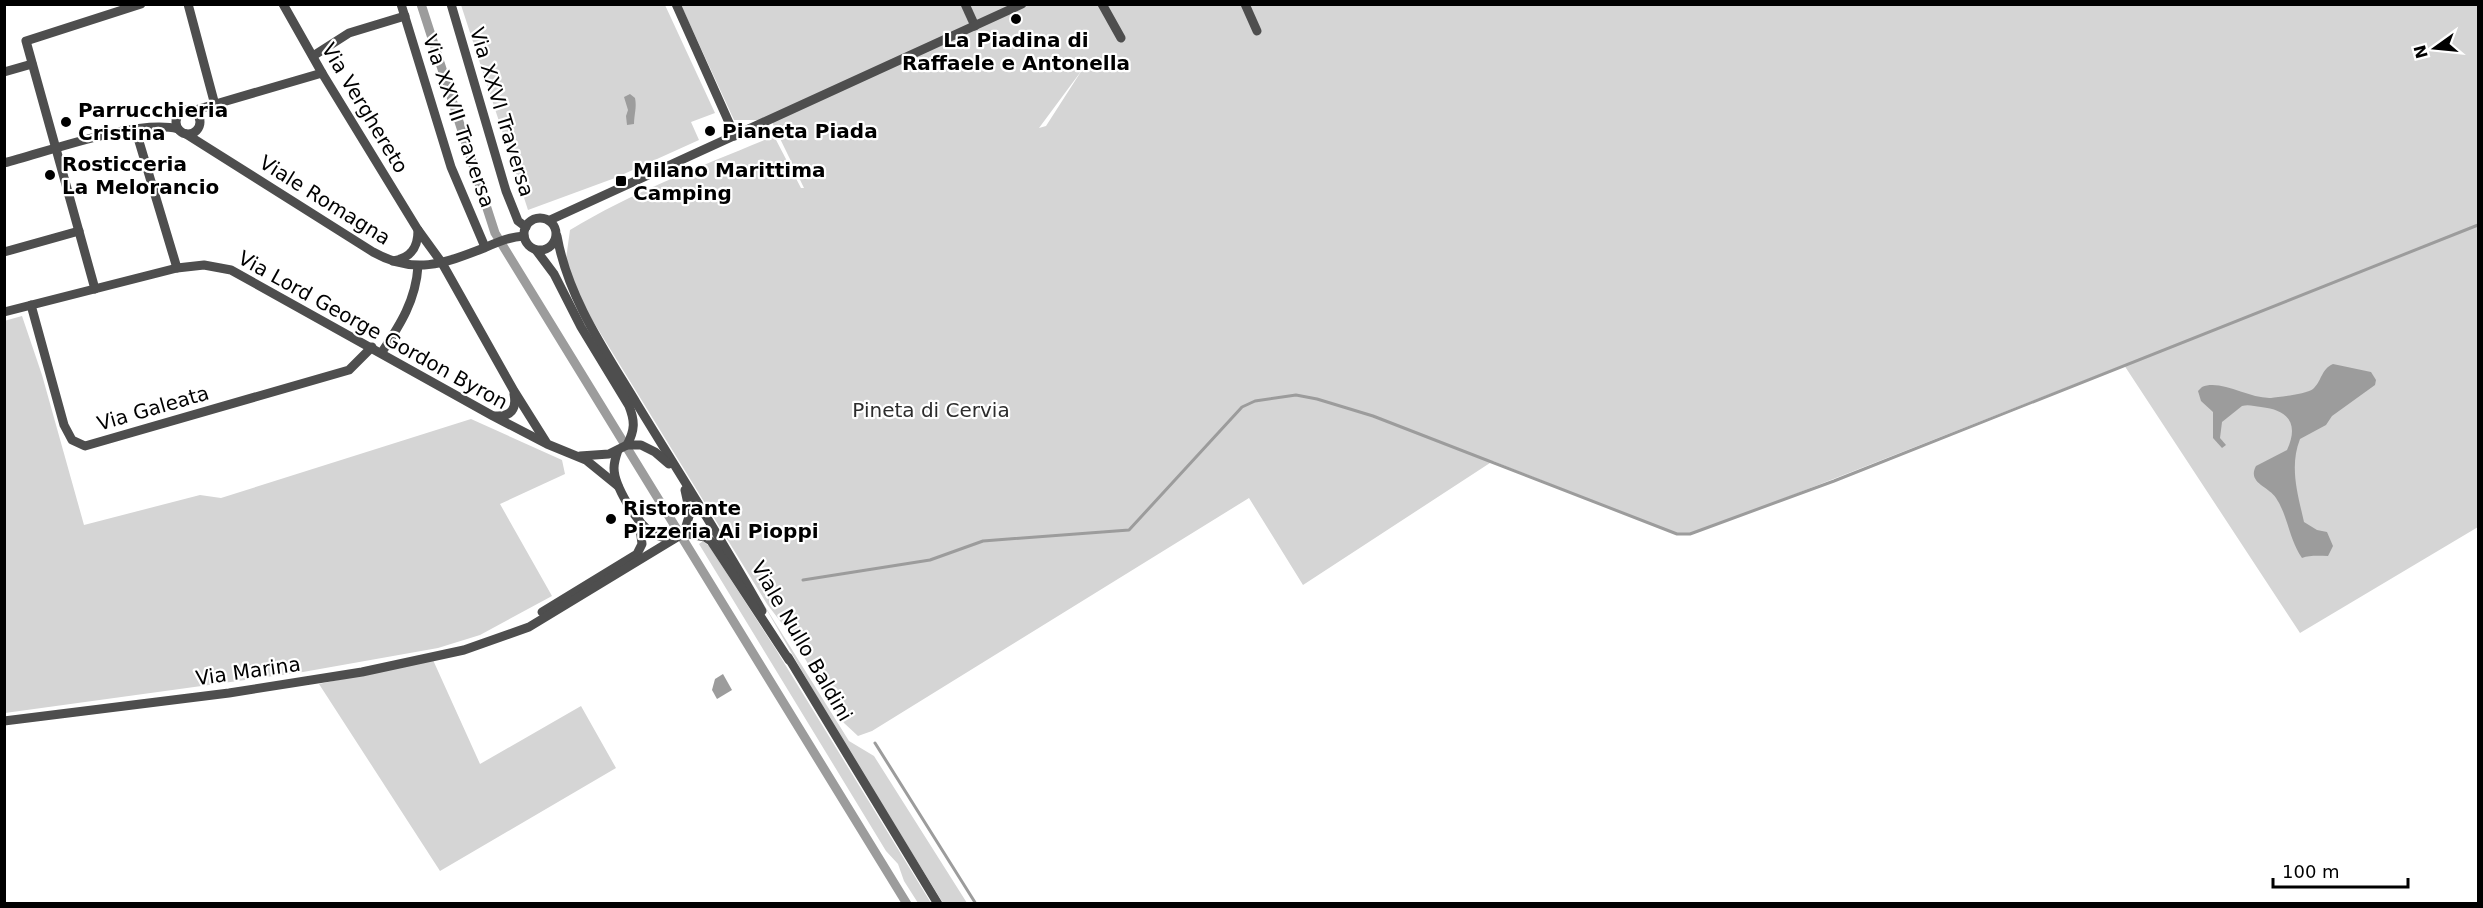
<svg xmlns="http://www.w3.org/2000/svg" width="2483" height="908" font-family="'DejaVu Sans',sans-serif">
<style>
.green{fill:#d5d5d5;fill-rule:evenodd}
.water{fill:#9c9c9c}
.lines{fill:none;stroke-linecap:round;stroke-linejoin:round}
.stream{stroke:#9c9c9c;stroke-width:3}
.canal{stroke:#9c9c9c;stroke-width:9}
.minor{stroke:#4e4e4e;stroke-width:9}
.poi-dot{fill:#000;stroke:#fff;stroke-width:2}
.labels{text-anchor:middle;stroke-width:4.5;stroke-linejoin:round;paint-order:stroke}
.poi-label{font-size:20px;font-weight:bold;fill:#000;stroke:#fff;text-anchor:start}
.street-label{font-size:20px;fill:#000;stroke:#fff}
.park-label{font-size:20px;fill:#2c2c2c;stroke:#fff}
</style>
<rect width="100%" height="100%" fill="#fff"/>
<!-- green -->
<g class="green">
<path d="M 461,5 L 665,5 L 715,113 L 691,122 L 699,140 L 615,178 L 528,210 Z"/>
<path d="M 681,5 L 2478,5 L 2478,527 L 2300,633 L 2124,365 L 1734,518 L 1690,533 L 1676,534 L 1493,461 L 1303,585 L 1249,498 L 872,731 L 858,736 L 844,723 L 790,634 L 767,604 L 580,300 L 566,259 L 570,230 C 634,191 705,165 774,136 L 801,188 L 804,188 L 771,120 L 734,120 ZM 1082,70 L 1046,126 L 1039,128 Z"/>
<path d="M 22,316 L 42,375 L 84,525 L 200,495 L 221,498 L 471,419 L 562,460 L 565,474 L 500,504 L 552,596 L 480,635 L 438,648 L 303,672 L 5,713 L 4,321 Z"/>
<path d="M 703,541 L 709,546 L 775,648 L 931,903 L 918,903 L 904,881 L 898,864 L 886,851 L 699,544 Z"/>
<path d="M 761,600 L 849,741 L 874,756 L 967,903 L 943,903 L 832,723 Z"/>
<path d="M 433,660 L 480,764 L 581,706 L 616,768 L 440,871 L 319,684 Z"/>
</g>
<!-- water -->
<g class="water">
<path d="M 630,94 L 635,98 C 637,108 634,114 634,124 L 627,125 L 626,116 L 628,110 L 624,97 Z"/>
<path d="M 2333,364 L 2371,372 L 2376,380 L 2375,385 L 2332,416 L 2326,425 L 2300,439 C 2289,467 2298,495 2304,522 L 2317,530 L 2327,532 L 2333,546 L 2328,556 C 2319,556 2310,555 2302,558 C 2289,539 2288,516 2276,498 C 2268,486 2247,483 2256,466 L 2287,450 C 2299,424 2289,410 2261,407 C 2254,406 2248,404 2242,406 L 2222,422 L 2220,438 L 2226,445 L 2222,448 L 2213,438 L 2213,412 L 2201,401 L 2198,391 L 2202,387 C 2221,379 2249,399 2271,398 C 2280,397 2306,394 2313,389 C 2322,381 2321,369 2333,364 Z"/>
<path d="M 723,674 L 732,690 L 717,699 L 712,690 L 715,679 Z"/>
</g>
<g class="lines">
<!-- stream -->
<g class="stream">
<path d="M 803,580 L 930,560 L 983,541 L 1129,530 L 1242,407 L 1255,401 L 1296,395 L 1317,399 L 1373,416 L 1677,534 L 1690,534 L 1834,481 L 2478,225"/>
<path d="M 875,743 L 976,904"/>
</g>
<!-- canal -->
<path class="canal" d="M 421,4 L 495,233 L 907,904"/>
<!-- minor -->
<g class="minor">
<path d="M 188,4 L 215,105"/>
<path d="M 283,4 L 322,73 L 418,230 L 442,263 L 514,391 L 546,442"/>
<path d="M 401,4 L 451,167 L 485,247"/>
<path d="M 451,4 L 506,191 L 518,221 L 526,227"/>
<path d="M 676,4 L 735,136"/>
<path d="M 965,4 L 975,26"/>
<path d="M 1102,4 L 1121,38"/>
<path d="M 1245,4 L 1257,31"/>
<path d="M 313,56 L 349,33 L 405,16"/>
<path d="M 4,72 L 32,64"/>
<circle cx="188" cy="122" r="12"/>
<path d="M 192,111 L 322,73"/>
<path d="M 135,128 L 177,268"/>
<path d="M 186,134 L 373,252 C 414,275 443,264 484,248 C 498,242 509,237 524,236"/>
<path d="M 4,163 C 47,152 138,118 178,129"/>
<circle cx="540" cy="234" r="16"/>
<path d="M 550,220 L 1022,4"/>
<path d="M 557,236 C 568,298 605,351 637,404 C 679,473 723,541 762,611"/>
<path d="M 536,250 L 554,274 L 581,327 L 629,406 C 635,421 635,430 627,445"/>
<path d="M 4,252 L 79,231"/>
<path d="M 393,261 C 411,258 418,248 418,230"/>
<path d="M 95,289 L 26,41 L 141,4"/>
<path d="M 31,305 L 64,425 L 72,440 L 85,446 L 349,370 L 372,347"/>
<path d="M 4,312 L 177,268 L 204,265 L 231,270 L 493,416 L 547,444 L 586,460 L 618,486"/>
<path d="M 382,352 C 400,325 416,300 418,266"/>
<path d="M 495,416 C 511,417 517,409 514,394"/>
<path d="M 618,450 C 616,456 614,462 614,468 C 614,486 637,523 651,532 C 658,537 665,538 673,539"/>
<path d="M 580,456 L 609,454 L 627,445 L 641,445 L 655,452 L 669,464"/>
<path d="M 684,533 L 690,513 L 685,490"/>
<path d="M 542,612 L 637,554 L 642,544 L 639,520"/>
<path d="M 788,657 L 938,904"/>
<path d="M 4,721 L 229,693 L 362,672 L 464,650 L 529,627 L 684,533 L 705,537 L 711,541 L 789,660"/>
</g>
</g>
<!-- markers -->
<g class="poi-dot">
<circle cx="1016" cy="19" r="6"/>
<circle cx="66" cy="122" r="6"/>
<circle cx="710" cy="131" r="6"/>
<circle cx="50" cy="175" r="6"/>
<rect x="615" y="175" width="12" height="12" rx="3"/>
<circle cx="611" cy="519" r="6"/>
</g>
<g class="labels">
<!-- poi labels -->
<g class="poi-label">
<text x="1016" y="47" text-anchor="middle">La Piadina di<tspan x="1016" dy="23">Raffaele e Antonella</tspan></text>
<text x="78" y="117">Parrucchieria<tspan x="78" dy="23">Cristina</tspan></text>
<text x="722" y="138">Pianeta Piada</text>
<text x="62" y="171">Rosticceria<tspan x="62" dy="23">La Melorancio</tspan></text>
<text x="633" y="177">Milano Marittima<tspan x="633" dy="23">Camping</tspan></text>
<text x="623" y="515">Ristorante<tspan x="623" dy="23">Pizzeria Ai Pioppi</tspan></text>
</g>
<!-- street labels -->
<g class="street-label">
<text transform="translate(365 108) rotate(59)" y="7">Via Verghereto</text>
<text transform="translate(502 112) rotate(73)" y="7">Via XXVI Traversa</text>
<text transform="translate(459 121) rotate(71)" y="7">Via XXVII Traversa</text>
<text transform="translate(325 200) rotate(32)" y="7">Viale Romagna</text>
<text transform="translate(373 330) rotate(29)" y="7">Via Lord George Gordon Byron</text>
<text transform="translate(153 408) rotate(-16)" y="7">Via Galeata</text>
<text transform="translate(802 641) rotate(60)" y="7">Viale Nullo Baldini</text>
<text transform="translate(248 671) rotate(-8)" y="7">Via Marina</text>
</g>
<!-- park labels -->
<g class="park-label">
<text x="931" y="417">Pineta di Cervia</text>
</g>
</g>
<!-- border -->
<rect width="2483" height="908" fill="none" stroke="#000000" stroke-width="12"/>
<!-- north arrow -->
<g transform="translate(2435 48) rotate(255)" stroke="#ffffff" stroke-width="4.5" paint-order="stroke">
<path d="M0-4.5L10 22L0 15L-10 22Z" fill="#000000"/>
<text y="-9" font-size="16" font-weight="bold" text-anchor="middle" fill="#000000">N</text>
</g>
<!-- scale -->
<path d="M2273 878v9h135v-9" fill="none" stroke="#000000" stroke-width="3"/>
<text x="2282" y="878" font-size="18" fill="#000000" stroke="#ffffff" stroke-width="4.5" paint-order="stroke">100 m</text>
</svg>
